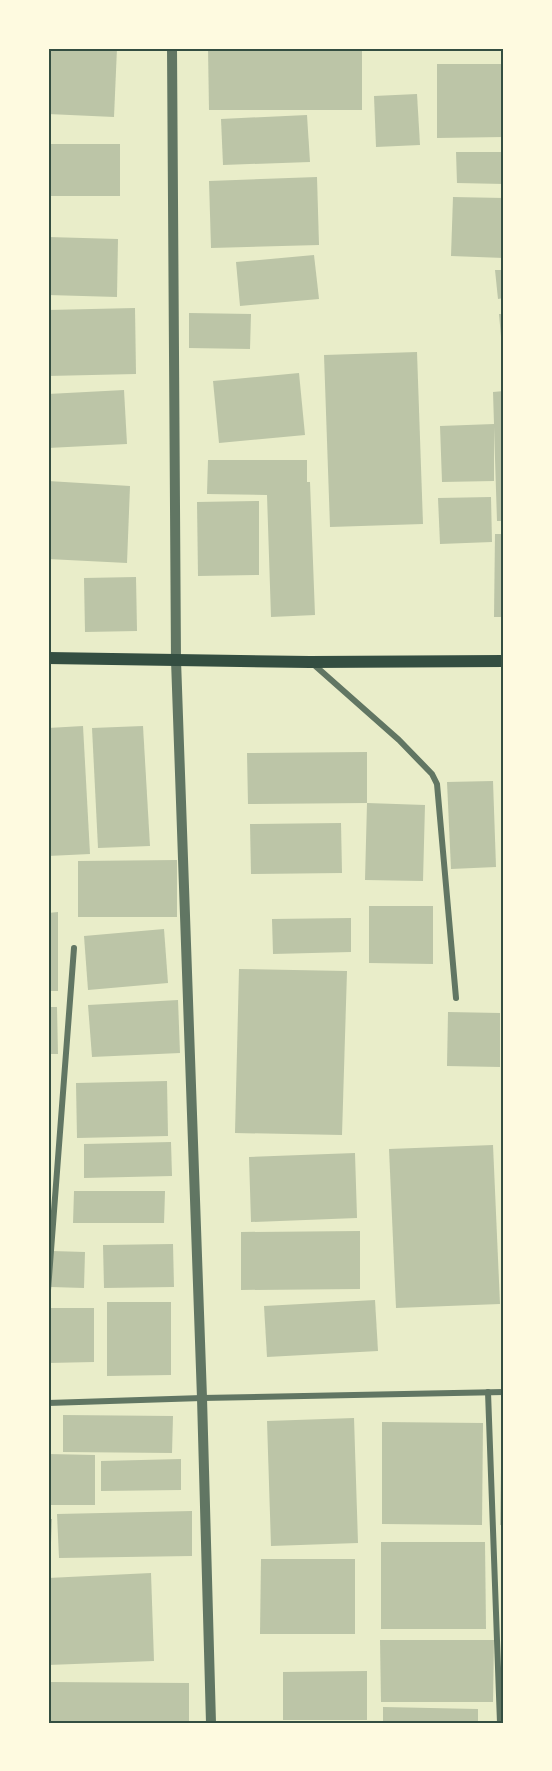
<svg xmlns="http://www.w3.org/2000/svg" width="552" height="1771" font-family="'Zilla Slab',serif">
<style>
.building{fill:#bcc5a7}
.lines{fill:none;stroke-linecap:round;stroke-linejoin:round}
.minor{stroke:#617663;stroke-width:6}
.tertiary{stroke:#617663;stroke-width:10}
.secondary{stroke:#344e41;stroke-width:12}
.neatline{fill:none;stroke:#344e41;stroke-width:2}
</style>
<rect width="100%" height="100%" fill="#e9edc9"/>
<!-- building -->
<g class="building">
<path d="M 48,48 L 117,48 L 114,117 L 48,114 Z"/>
<path d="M 208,48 L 362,48 L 362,110 L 209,110 Z"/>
<path d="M 437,64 L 504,64 L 504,137 L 437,138 Z"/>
<path d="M 417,94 L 420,145 L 376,147 L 374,96 Z"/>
<path d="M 307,115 L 310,162 L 223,165 L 221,119 Z"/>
<rect x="48" y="144" width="72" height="52"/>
<path d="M 456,152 L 504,152 L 504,184 L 457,183 Z"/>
<path d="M 317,177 L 319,245 L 211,248 L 209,181 Z"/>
<path d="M 453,197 L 504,198 L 504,258 L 451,256 Z"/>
<path d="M 48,237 L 118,239 L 117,297 L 48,295 Z"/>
<path d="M 314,255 L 319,299 L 240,306 L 236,262 Z"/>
<path d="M 495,270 L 504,270 L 504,298 L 498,299 Z"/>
<path d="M 135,308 L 136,374 L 48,376 L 48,310 Z"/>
<path d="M 189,313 L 251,314 L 250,349 L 189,348 Z"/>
<path d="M 499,314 L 504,314 L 504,348 L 502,348 Z"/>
<path d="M 417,352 L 423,524 L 330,527 L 324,355 Z"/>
<path d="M 299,373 L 305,435 L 219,443 L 213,381 Z"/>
<path d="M 124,390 L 127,444 L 48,448 L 48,394 Z"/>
<path d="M 504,391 L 504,521 L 497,521 L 494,427 L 494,481 L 442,482 L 440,426 L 494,424 L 493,392 Z"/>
<path d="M 208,460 L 307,460 L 307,482 L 310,482 L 315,615 L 271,617 L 267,495 L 207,494 Z"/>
<path d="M 48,481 L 130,486 L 127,563 L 48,559 Z"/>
<path d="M 491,497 L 492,542 L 440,544 L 438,498 Z"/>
<path d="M 259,501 L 259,575 L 198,576 L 197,502 Z"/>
<path d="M 495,534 L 504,534 L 504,617 L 494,617 Z"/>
<path d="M 136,577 L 137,631 L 85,632 L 84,578 Z"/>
<path d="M 83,726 L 90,854 L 48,856 L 48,728 Z"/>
<path d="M 143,726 L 150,846 L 98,848 L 92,728 Z"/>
<path d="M 367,752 L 367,803 L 425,805 L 423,881 L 365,880 L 367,803 L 248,804 L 247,753 Z"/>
<path d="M 493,781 L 496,867 L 451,869 L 447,782 Z"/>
<path d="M 341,823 L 342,873 L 251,874 L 250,824 Z"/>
<path d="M 177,860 L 177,917 L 78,917 L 78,861 Z"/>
<path d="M 369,906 L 433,906 L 433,964 L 369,963 Z"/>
<path d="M 58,912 L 58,991 L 48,991 L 48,913 Z"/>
<path d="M 351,918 L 351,952 L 273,954 L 272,919 Z"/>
<path d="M 164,929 L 168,983 L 88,990 L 84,936 Z"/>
<path d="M 239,969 L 347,971 L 342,1135 L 235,1133 Z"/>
<path d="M 178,1000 L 180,1053 L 92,1057 L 88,1005 Z"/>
<path d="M 48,1007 L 57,1007 L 58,1054 L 48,1054 Z"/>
<path d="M 448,1012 L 500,1013 L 500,1067 L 447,1066 Z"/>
<path d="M 167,1081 L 168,1136 L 77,1138 L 76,1083 Z"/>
<path d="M 171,1142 L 172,1176 L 84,1178 L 84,1144 Z"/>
<path d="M 493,1145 L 500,1304 L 396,1308 L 389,1149 Z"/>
<path d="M 355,1153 L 357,1218 L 251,1222 L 249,1157 Z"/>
<path d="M 74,1191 L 165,1191 L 164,1223 L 73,1223 Z"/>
<path d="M 360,1231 L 360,1289 L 241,1290 L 241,1232 Z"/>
<path d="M 173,1244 L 174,1287 L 104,1288 L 103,1245 Z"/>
<path d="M 52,1251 L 85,1252 L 84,1288 L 51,1287 Z"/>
<path d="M 375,1300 L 378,1351 L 267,1357 L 264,1306 Z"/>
<path d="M 107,1302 L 171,1302 L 171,1375 L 107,1376 Z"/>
<path d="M 48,1308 L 94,1308 L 94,1362 L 48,1363 Z"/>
<path d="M 502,1411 L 504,1411 L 504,1525 L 500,1525 Z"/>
<path d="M 63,1415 L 173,1416 L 172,1453 L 63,1452 Z"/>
<path d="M 354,1418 L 358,1543 L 271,1546 L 267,1421 Z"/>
<path d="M 382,1422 L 483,1423 L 482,1525 L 382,1524 Z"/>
<path d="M 48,1454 L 95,1455 L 95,1505 L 48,1505 Z"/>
<path d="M 181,1459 L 181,1490 L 101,1491 L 101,1461 Z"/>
<path d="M 192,1511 L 192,1556 L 59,1558 L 57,1514 Z"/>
<path d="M 48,1519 L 52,1519 L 50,1566 L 48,1566 Z"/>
<path d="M 381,1542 L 485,1542 L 486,1629 L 381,1629 Z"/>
<path d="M 261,1559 L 355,1559 L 355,1634 L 260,1634 Z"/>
<path d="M 151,1573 L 154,1661 L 48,1665 L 48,1578 Z"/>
<path d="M 380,1640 L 494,1640 L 493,1702 L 381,1702 Z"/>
<path d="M 367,1671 L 367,1720 L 283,1720 L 283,1672 Z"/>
<path d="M 48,1682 L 189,1683 L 189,1723 L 48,1723 Z"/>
<path d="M 383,1707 L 478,1709 L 478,1723 L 383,1723 Z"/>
</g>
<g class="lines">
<!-- minor -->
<g class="minor">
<path d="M 312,663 L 399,740 L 432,774 L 437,784 L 456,998"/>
<path d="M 48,1290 L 74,948"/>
<path d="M 488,1392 L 500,1723"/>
<path d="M 48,1403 L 202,1398 L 504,1392"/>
</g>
<!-- tertiary -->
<path class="tertiary" d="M 172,48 L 176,660 L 202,1398 L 211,1723"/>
<!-- secondary -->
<path class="secondary" d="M 48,658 L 310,662 L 504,661"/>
</g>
<!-- border -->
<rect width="552" height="1771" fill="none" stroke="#fefae0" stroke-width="99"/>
<rect x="50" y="50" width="452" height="1672" class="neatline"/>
</svg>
